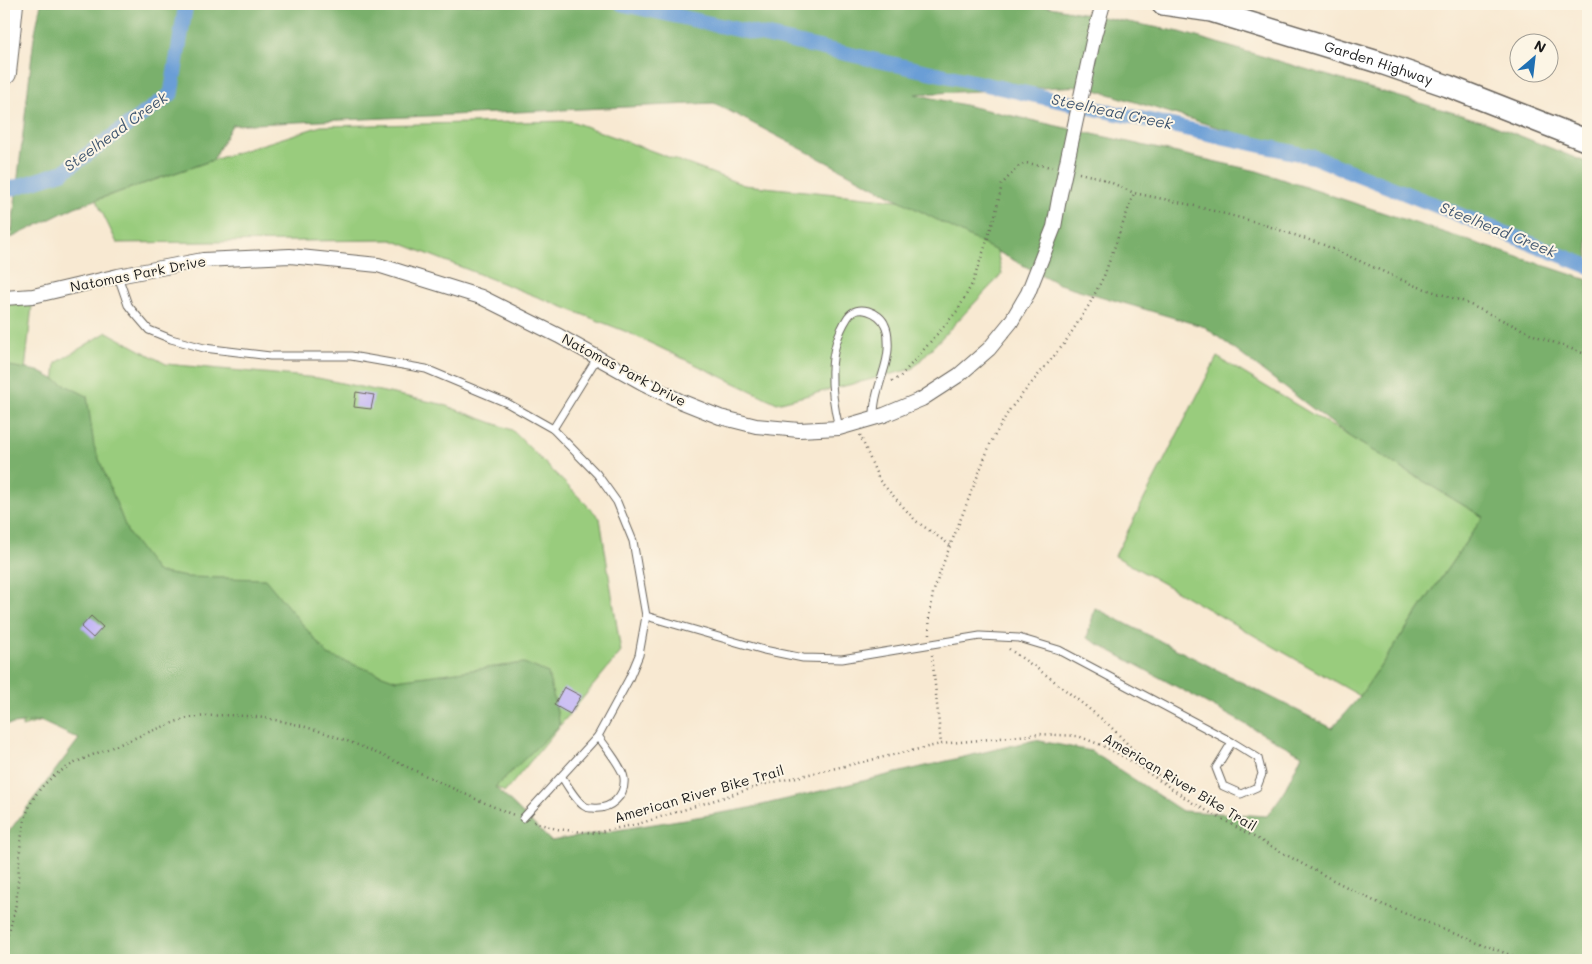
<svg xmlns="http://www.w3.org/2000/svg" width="1592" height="964" font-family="Mali,sans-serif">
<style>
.green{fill:#99cc7d;stroke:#5a744c}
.forest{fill:#7ab06c;stroke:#4b6644}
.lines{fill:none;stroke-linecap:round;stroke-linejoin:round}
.canal{stroke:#6b9ed6;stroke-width:15}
.building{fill:#beb0f8}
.lane-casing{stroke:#69645c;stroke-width:9}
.street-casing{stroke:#69645c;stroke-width:16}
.primary-casing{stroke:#69645c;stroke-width:24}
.highway-casing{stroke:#69645c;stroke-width:26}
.path{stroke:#69645c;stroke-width:2.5;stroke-dasharray:1 4;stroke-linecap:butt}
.lane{stroke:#fff;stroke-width:7}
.street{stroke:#fff;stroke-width:14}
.primary{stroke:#fff;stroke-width:21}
.highway{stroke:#fff;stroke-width:24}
.street-bridge-casing{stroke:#69645c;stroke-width:16;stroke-linecap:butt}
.street-bridge{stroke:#fff;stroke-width:14}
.labels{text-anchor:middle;stroke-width:4;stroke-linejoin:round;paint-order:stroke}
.street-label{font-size:14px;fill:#1c1c1c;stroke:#fcf5e5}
.water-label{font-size:15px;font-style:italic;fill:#405670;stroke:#fcf5e5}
</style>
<rect width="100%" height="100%" fill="#fcf5e5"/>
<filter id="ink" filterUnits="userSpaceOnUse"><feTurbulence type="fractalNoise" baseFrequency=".02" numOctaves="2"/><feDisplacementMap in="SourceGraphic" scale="10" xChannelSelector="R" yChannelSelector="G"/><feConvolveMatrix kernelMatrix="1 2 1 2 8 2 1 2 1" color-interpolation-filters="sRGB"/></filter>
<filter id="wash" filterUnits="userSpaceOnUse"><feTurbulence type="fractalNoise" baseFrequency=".0096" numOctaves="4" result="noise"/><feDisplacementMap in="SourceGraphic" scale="20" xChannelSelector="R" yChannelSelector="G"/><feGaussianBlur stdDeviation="1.12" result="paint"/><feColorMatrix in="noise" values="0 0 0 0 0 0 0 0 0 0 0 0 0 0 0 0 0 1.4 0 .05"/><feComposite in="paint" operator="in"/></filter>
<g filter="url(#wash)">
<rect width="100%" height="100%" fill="#f8e9d2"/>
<!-- green -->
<g class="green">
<path d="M 571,121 L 744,185 L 988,209 L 1002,274 L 912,369 L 777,403 L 627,332 L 392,240 L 117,243 L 96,200 L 213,160 L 321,126 Z"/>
<path d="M 33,296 L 4,568 L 4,301 Z"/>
<path d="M 107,332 L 166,364 L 318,378 L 441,404 L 512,430 L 600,518 L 621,652 L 505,792 L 371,721 L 215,668 L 22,727 L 56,363 Z"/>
<path d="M 1217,357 L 1483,517 L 1360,696 L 1115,556 Z"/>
</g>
<!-- forest -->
<path class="forest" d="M 41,4 L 1035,4 L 1180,32 L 1488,123 L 1588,163 L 1588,263 L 1314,157 L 1083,86 L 915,94 L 1257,171 L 1588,280 L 1588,960 L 4,960 L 4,838 L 79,739 L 40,721 L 4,725 L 4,365 L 38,371 L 87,396 L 94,446 L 128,533 L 157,572 L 187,577 L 265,579 L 328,655 L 396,680 L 524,663 L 548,673 L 560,725 L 495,787 L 551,841 L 745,809 L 1035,740 L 1091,751 L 1182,811 L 1267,816 L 1282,795 L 1302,755 L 1087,638 L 1095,608 L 1332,728 L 1360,696 L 1483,517 L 1350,437 L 1205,327 L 1059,284 L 714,103 L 232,125 L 213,160 L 75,207 L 11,238 L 34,37 Z"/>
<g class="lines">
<!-- canal -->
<g class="canal">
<path d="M 622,4 L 1314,157 L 1588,266"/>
<path d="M 4,191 L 63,172 L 171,94 L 186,4"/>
</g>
</g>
<g id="blocks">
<!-- building -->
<g class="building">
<path d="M 356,392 L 374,395 L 371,409 L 354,407 Z"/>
<path d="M 91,616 L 103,627 L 93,638 L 81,627 Z"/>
<path d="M 564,687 L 581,696 L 570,714 L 554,705 Z"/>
</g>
</g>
</g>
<g filter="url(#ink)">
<use href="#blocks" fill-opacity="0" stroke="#69645c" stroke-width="1"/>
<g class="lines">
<defs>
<g id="lane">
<path d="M 118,276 L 128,305 L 131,309 L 149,330 L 171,339 L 204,348 L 270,356 L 351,356 L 426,369 L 507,403 L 553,429 L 597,474 L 617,502 L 633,541 L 646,616 L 639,655 L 629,679 L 598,736 L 523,818"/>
<path d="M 839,428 C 830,391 826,351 848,317 C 857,303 880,312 885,325 C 887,329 888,335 888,340 C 890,362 878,382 875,403 C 874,408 874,413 874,418"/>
<path d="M 553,429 L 597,358"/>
<path d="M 646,616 L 764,650 L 803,658 L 842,659 L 980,636 L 1019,638 L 1059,650 L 1232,742 L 1258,758 L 1262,774 L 1257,787 L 1241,794 L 1223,786 L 1216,768 L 1232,742"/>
<path d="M 562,777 C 567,785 577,803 586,807 C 588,808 591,808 593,808 C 610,810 626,796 624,778 C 623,768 605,746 598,736"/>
</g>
<g id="street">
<path d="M 1094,36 L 1103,4"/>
<path d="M 4,298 L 33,296 L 118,276 L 203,260 L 290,256 L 378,265 L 481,297 L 559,336 L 643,383 L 680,401 L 720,417 L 756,426 L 799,430 L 839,428 L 884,415 L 922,399 L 959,375 L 989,349 L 1011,322 L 1028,293 L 1054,227 L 1059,199"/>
</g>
<g id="primary">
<path id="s1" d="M 1163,4 L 1211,11 L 1378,62 L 1448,86 L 1588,141"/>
</g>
<path id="highway" d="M 4,73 L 11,4"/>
</defs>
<!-- lane casing -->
<use href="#lane" class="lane-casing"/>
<!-- street casing -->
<use href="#street" class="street-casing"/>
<!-- primary casing -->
<use href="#primary" class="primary-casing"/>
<!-- highway casing -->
<use href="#highway" class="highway-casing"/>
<!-- path -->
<g class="path">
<path d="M 1070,4 L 1072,4"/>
<path d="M 1079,173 L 1101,178 L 1134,193 L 1187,204 L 1256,222 L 1324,245 L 1413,285 L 1462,301 L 1536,336 L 1588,355"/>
<path d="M 892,381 L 900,377 L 958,310 L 972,284 L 984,250 L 996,212 L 1002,184 L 1019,166 L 1026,163 L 1052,167"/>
<path d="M 860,435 L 879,480 L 916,521 L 950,545"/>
<path d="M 930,634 L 929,618 L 933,593 L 943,564 L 991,442 L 1010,409 L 1064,344 L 1089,305 L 1104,276 L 1134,193"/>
<path d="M 1009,649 L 1049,677 L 1108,724 L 1168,785"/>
<path d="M 932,655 L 941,744"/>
<path d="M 534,822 L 556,829 L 594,833 L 638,824 L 766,784 L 941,744 L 1039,734 L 1078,736 L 1101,745 L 1126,758 L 1193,803 L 1308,867 L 1374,901 L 1478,943 L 1516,957 L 1521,960"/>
<path d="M 4,960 C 9,938 15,916 17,894 C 20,863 18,829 32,801 C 49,770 85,758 115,746 C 133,739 150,731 168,725 C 175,722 182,719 190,718 C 307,700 410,775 514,815"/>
</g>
<!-- lane -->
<use href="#lane" class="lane"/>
<!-- street -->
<use href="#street" class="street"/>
<!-- primary -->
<use href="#primary" class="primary"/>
<!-- highway -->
<use href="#highway" class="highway"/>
<defs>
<path id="street-bridge" d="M 1059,199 L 1094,36"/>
</defs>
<!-- street-bridge casing -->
<use href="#street-bridge" class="street-bridge-casing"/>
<!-- street-bridge -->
<use href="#street-bridge" class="street-bridge"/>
</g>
</g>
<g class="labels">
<!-- street labels -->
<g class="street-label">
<text dy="5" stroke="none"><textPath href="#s1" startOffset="224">Garden Highway</textPath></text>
<text transform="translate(138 274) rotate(-11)" y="5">Natomas Park Drive</text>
<text transform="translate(624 370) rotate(28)" y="5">Natomas Park Drive</text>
<text transform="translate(1180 782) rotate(31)" y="5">American River Bike Trail</text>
<text transform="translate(699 794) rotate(-16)" y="5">American River Bike Trail</text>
</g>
<!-- water labels -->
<g class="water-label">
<text transform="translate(1112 112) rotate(12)" y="5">Steelhead Creek</text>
<text transform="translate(116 132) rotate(-36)" y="5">Steelhead Creek</text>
<text transform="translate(1498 230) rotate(22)" y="5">Steelhead Creek</text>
</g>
</g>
<!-- margin -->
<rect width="1592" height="964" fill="none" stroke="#fcf5e5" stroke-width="20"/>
<!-- north arrow -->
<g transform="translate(1534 58) rotate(28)"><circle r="24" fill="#fcf5e5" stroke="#a29e95"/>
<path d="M0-4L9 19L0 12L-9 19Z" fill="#1f6fb2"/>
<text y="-8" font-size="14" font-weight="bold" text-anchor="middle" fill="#1c1c1c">N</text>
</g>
</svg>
